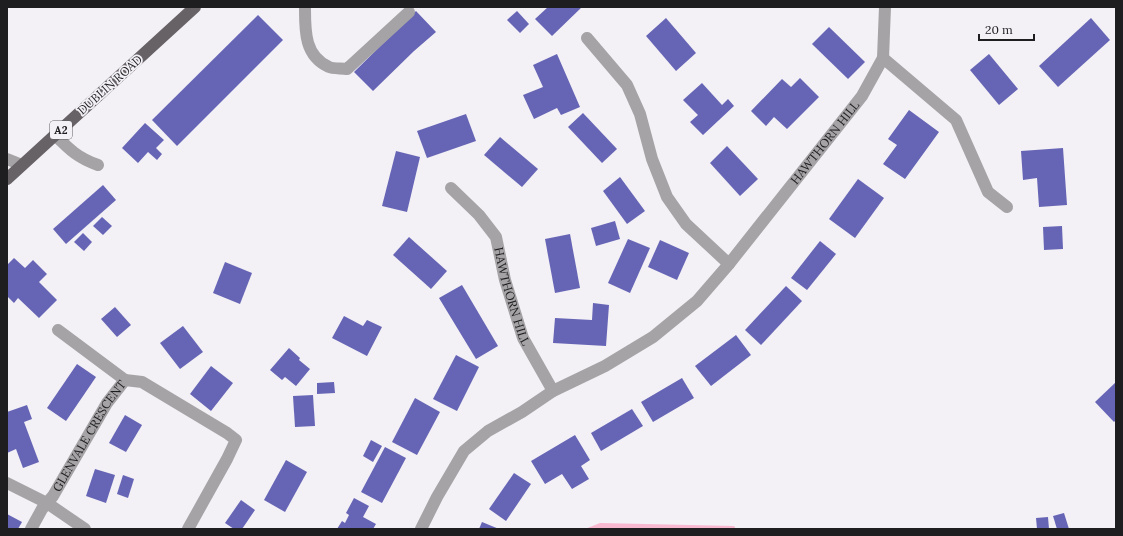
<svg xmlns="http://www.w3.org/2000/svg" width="1123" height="536" font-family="Lora,serif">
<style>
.green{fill:#f8b8cf}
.building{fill:#6665b5}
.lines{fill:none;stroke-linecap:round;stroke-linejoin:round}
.minor{stroke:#a5a3a5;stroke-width:12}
.major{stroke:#676266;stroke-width:12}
.labels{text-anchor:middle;stroke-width:3.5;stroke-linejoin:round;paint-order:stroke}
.shield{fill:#f3f0f6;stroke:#5e5c60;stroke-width:1}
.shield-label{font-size:11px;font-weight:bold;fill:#1e1d1f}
.street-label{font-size:12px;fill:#1e1d1f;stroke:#f3f0f6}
</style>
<rect width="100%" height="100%" fill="#f3f0f6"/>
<!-- green -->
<path class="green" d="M 600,523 L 734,526 L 736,529 L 585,529 Z"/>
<!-- building -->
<g class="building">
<path d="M 548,7 L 582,7 L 552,36 L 535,19 Z"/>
<path d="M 416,11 L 436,32 L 414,51 L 373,91 L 354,72 Z"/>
<path d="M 517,11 L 529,24 L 520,33 L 507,20 Z"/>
<path d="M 258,15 L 283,40 L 177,146 L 152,120 Z"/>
<path d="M 666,18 L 696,53 L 676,71 L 646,36 Z"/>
<path d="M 1091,18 L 1110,40 L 1058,87 L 1039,66 Z"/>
<path d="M 829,27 L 865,62 L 848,79 L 812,44 Z"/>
<path d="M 557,54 L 580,107 L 561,115 L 557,108 L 534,119 L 523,95 L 543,87 L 533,65 Z"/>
<path d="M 989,54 L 1018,89 L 999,105 L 970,70 Z"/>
<path d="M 800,78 L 819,97 L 787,129 L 774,117 L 766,126 L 751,111 L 782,79 L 791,87 Z"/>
<path d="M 702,83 L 722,105 L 728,99 L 734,106 L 703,135 L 690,122 L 698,115 L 683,100 Z"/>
<path d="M 909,110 L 939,132 L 905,179 L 883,164 L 897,145 L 888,139 Z"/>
<path d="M 583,113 L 617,149 L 602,163 L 568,127 Z"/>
<path d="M 466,114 L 476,141 L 427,158 L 417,131 Z"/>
<path d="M 145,123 L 164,140 L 156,148 L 162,154 L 157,160 L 148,152 L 138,163 L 122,148 Z"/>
<path d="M 500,137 L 538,169 L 522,187 L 484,155 Z"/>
<path d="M 727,146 L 758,179 L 740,196 L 710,163 Z"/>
<path d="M 1063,148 L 1067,205 L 1039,207 L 1037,178 L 1023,180 L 1021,151 Z"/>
<path d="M 396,151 L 420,157 L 407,212 L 382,206 Z"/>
<path d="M 620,177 L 645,211 L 627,224 L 603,191 Z"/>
<path d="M 858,179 L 884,198 L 855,238 L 829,219 Z"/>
<path d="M 103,185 L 116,200 L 66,244 L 53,229 Z"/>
<path d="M 102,217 L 112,226 L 103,235 L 93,226 Z"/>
<path d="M 615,221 L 620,239 L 596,246 L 591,228 Z"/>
<path d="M 1062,226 L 1063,249 L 1044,250 L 1043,227 Z"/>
<path d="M 83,233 L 92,242 L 84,251 L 74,242 Z"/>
<path d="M 570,234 L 580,288 L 555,293 L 545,239 Z"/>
<path d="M 409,237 L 447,271 L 431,289 L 393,255 Z"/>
<path d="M 628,239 L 650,248 L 630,293 L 608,283 Z"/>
<path d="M 660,240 L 689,253 L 677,280 L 648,267 Z"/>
<path d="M 820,241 L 836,254 L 807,290 L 791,278 Z"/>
<path d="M 14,258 L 25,268 L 33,260 L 47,274 L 39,282 L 57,300 L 39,318 L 18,298 L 14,303 L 7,296 L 7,265 Z"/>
<path d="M 225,262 L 252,273 L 240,304 L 213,293 Z"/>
<path d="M 462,285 L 498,346 L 476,359 L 439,298 Z"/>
<path d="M 786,286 L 802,301 L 761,345 L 745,330 Z"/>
<path d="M 593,303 L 609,305 L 606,346 L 553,343 L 555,318 L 592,320 Z"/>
<path d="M 115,307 L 131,325 L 117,337 L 101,319 Z"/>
<path d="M 344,316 L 363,326 L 367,320 L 382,327 L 367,356 L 332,338 Z"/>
<path d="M 183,326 L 203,352 L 180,369 L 160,343 Z"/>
<path d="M 736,335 L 751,355 L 711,386 L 695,366 Z"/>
<path d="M 289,348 L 300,358 L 299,360 L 310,369 L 296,386 L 285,377 L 282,380 L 270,370 Z"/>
<path d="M 456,355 L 479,367 L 457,411 L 433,399 Z"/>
<path d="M 77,364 L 96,377 L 66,421 L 47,408 Z"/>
<path d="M 211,366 L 233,383 L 211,411 L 190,394 Z"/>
<path d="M 682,378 L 694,398 L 653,422 L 641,402 Z"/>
<path d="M 334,382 L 335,393 L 317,394 L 317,383 Z"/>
<path d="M 1116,382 L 1116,420 L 1114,422 L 1095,402 Z"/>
<path d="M 313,395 L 315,426 L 295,427 L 293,396 Z"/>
<path d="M 415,398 L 440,412 L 417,455 L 392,442 Z"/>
<path d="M 27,405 L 32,419 L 24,422 L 39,462 L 23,468 L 16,449 L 7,453 L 7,412 Z"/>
<path d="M 632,409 L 643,426 L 601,451 L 591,433 Z"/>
<path d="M 125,415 L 142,425 L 126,452 L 109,443 Z"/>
<path d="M 575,435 L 590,460 L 581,466 L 589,479 L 572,489 L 562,474 L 545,484 L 531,461 Z"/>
<path d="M 371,440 L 382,446 L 373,462 L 363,456 Z"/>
<path d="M 385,447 L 406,458 L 382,503 L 361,492 Z"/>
<path d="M 286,460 L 307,472 L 285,512 L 264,500 Z"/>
<path d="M 95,469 L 115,475 L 106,503 L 86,496 Z"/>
<path d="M 514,473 L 531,484 L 506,521 L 489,509 Z"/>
<path d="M 123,475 L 134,479 L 128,498 L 117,494 Z"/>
<path d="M 354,498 L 369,506 L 363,517 L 376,524 L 373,529 L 337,529 L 342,521 L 345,523 L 349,515 L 346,513 Z"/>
<path d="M 241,500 L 255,510 L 242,529 L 234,529 L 225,523 Z"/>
<path d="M 1064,513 L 1069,529 L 1057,529 L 1053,516 Z"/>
<path d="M 7,514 L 22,522 L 18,529 L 7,529 Z"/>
<path d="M 1048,517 L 1049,529 L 1037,529 L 1036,518 Z"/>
<path d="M 482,522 L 499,529 L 479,529 Z"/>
</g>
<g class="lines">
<!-- minor -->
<g class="minor">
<path d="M 305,7 C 305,30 304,56 329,67 C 333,69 342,68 347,69 L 409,12"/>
<path d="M 587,38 L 627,85 L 640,114 L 652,159 L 667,197 L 686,224 L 729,264"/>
<path d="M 883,58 L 956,120 L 988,192 L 1007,207"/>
<path d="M 55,135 C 70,150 78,158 98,165"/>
<path d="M 7,159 L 22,165"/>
<path id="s1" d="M 451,188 L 479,215 L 496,237 L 505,280 L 523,338 L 553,391"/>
<path d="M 58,330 L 125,380"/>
<path d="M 7,483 L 47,503 L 85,529"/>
<path id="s2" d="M 31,529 L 42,509 L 53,496 L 107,403 L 125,380 L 142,382 L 227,433 L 236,440 L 227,459 L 188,529"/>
<path id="s3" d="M 421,529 L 437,497 L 464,451 L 488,431 L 522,412 L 553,391 L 605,366 L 653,337 L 697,301 L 729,264 L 862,96 L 883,58 L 885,7"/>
</g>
<!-- major -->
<path class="major" d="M 7,179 L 195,7"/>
</g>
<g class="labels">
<!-- shield labels -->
<rect class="shield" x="50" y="121" width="22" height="18" rx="3"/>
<g class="shield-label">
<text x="61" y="134">A2</text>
</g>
<!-- street labels -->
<g class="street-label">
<text transform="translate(110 85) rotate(-42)" y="4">DUBLIN ROAD</text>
<text dy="4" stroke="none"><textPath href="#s3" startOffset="571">HAWTHORN HILL</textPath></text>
<text dy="4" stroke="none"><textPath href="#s1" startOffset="128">HAWTHORN HILL</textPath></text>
<text dy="4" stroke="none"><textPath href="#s2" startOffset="110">GLENVALE CRESCENT</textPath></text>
</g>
</g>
<!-- border -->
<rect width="1123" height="536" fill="none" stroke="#1e1d1f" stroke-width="16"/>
<!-- scale -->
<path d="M979 34v6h55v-6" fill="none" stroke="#1e1d1f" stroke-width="2"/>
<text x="985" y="34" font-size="12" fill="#1e1d1f" stroke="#f3f0f6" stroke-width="3" paint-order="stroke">20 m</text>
</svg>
